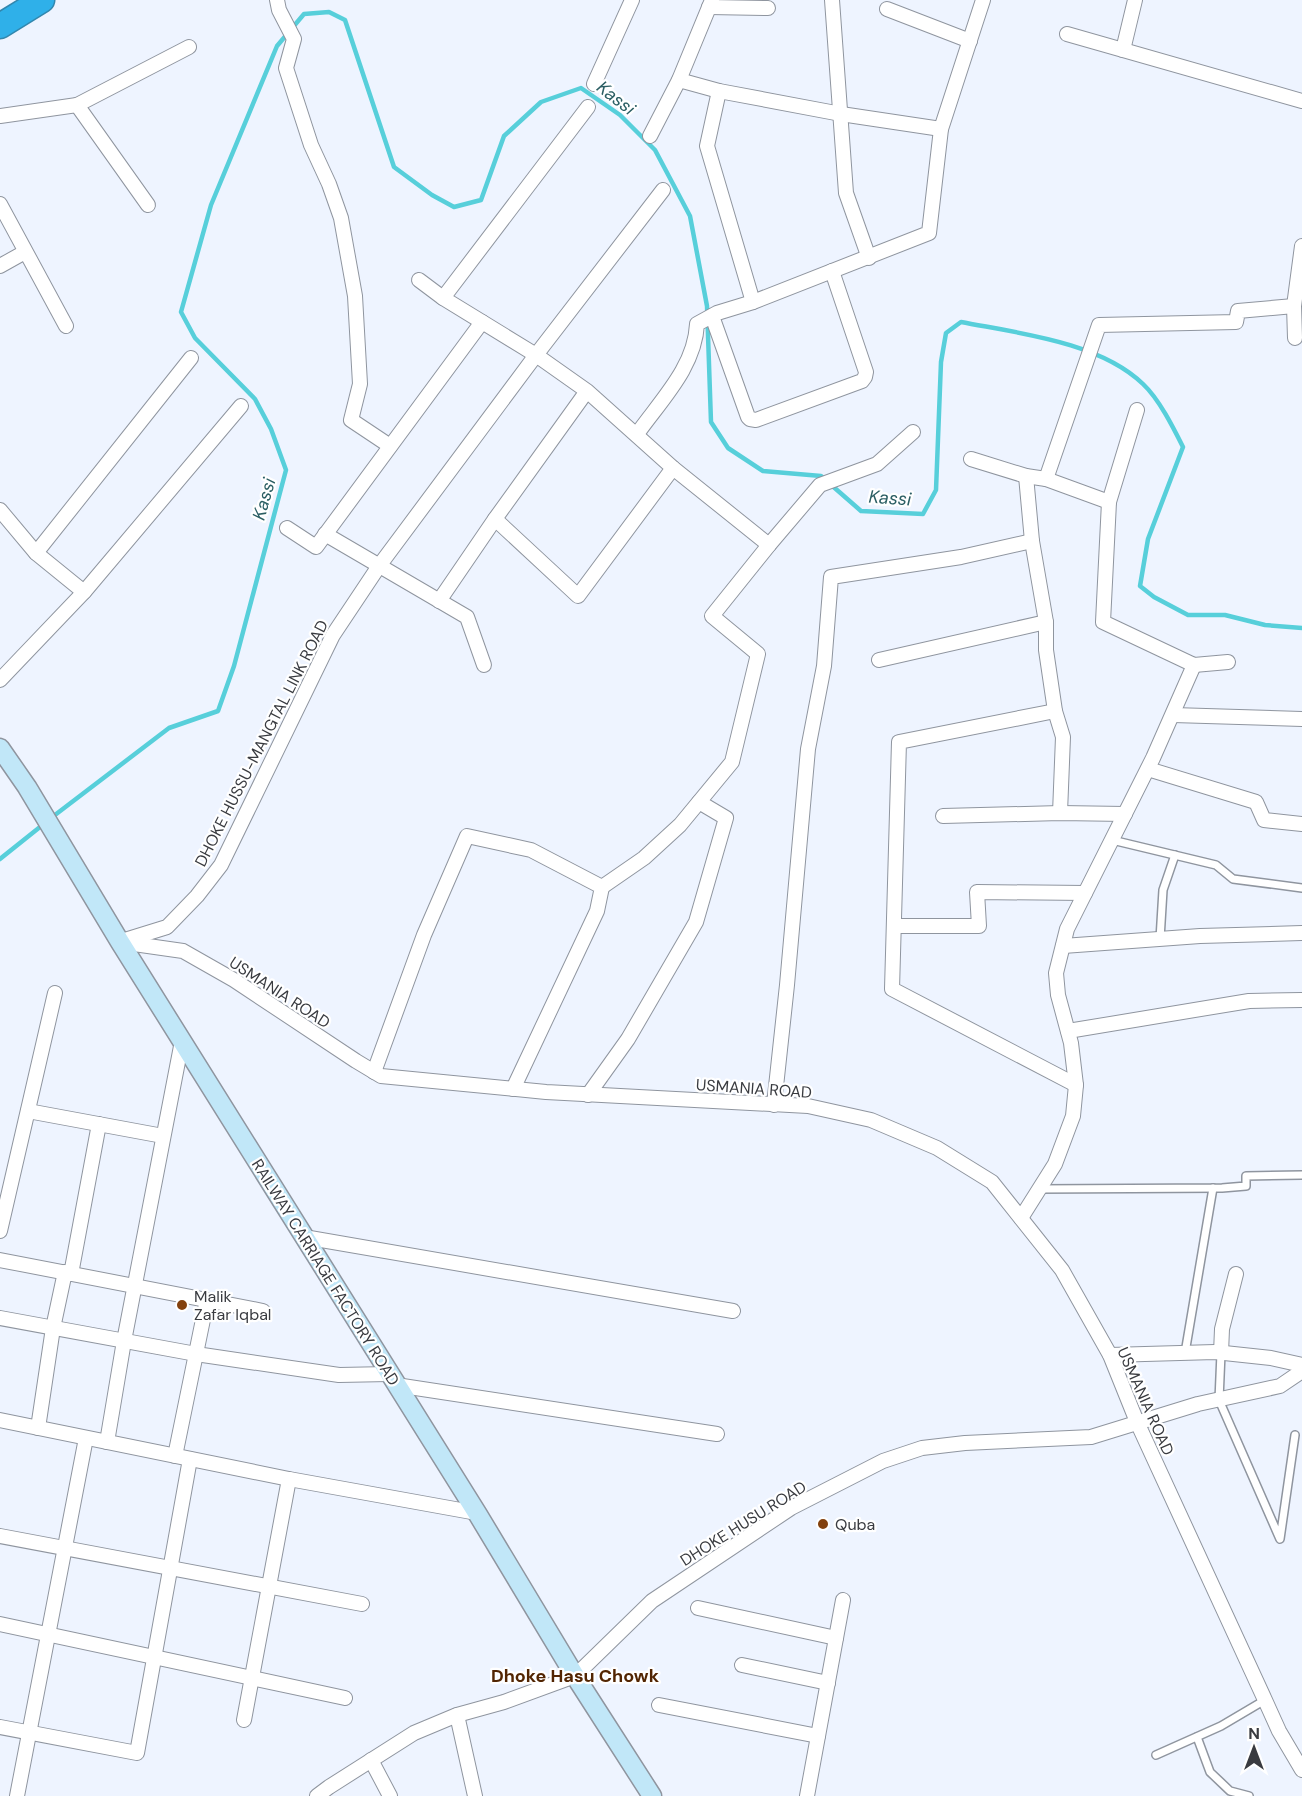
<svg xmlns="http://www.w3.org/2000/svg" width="1302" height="1796" font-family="'DM Sans',sans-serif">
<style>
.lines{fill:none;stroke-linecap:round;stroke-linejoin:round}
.stream{stroke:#57cfda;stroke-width:4.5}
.lane-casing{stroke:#8f959f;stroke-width:10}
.street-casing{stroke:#8f959f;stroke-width:16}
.secondary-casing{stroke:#8f959f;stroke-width:21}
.highway-casing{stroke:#3287ae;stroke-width:27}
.lane{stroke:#fff;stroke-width:7}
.street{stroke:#fff;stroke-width:14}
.secondary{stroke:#c1e7f8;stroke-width:18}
.highway{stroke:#2fb0e9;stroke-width:24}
.poi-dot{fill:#83410e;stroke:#fff;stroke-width:2}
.labels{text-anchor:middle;stroke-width:4.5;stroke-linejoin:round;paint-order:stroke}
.street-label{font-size:16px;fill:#393b40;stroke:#fff}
.poi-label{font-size:16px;fill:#393b40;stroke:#fff;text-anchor:start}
.water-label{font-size:18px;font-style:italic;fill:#2b5e63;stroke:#fff}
.neighbourhood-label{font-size:18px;font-weight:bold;fill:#522502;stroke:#fff}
</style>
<rect width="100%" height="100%" fill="#eef4ff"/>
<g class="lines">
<!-- stream -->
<g class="stream">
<path d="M 51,818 L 169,728 L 218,711 L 234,666 L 286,470 L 271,429 L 255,399 L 195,338 L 181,312 L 211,205 L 277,46 L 304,14 L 329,12 L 345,20 L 394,167 L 432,195 L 454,207 L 481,200 L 504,136 L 541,102 L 581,88 L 620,115 L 655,150 L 690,216 L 707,306 L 711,422 L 728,448 L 763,471 L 821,476 L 861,511 L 923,514 L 936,490 L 941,362 L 946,333 L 961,322 C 1018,333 1100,342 1143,384 C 1159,399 1173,427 1183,447 L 1148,539 L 1140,586 L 1154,597 L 1188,615 L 1225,615 L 1265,625 L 1302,628"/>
<path d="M 0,859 L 45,823"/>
</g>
<defs>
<g id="lane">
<path d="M 1112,840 L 1216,865 L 1233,879 L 1302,888"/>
<path d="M 1160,939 L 1163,890 L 1175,855"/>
<path d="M 1039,1189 L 1222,1188 L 1246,1186 L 1246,1176 L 1302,1175"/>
<path d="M 1185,1353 L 1213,1188"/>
<path d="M 1221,1353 L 1219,1400 L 1280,1539 L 1295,1435"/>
<path d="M 1197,1737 L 1210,1772 L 1230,1791 L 1249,1796"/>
<path d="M 1156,1755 L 1221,1726 L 1265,1700"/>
</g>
<g id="street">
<path d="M 277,0 L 279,10 L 294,39 L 286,68 L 311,145 L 329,184 L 341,218 L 355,296 L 360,384 L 351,420 L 390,446"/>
<path d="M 832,0 L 846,193 L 869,258"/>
<path d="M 709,7 L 768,8"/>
<path d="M 887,9 L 970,41"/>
<path d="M 1067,34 L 1302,101"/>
<path d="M 1123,50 L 1135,0"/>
<path d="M 679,80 L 719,91"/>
<path d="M 594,84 L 632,0"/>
<path d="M 77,105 L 148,205"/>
<path d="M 0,116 L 77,105 L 189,47"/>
<path d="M 650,136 L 679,80 L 712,0"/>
<path d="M 0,204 L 66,326"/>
<path d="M 0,266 L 25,252"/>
<path d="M 419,280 L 443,298"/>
<path d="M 753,302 L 707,146 L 719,91 L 841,114 L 941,129"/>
<path d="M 712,316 L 748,417 L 750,419 L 756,420 L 862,381 L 865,377 L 866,372 L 832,271"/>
<path d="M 1295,338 L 1294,306 L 1302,246"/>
<path d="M 587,391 L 495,519 L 578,596 L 673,468 L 587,391 L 536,355 L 443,298 L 588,107"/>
<path d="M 1137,410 L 1109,502 L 1103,622 L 1194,665 L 1228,662"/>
<path d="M 637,434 C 661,400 695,367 697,324 L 717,313 L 753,302 L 929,233 L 941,129 L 983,0"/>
<path d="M 971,459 L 1026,476 L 1046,479 L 1109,502"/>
<path d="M 673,468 L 769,545"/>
<path d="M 1026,476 L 1032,541 L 1046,622 L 1046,650 L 1055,711 L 1063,737 L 1060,813"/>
<path d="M 1046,479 L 1099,325 L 1236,322 L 1238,311 L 1294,306"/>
<path d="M 0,510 L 36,553 L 84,592 L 241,406"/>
<path d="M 287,528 L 316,547 L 482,322"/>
<path d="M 325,534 L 467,617 L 484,665"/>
<path d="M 36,553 L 191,358"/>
<path d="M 439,601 L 495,519"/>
<path d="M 879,660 L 1046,622"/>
<path d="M 0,680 L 84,592"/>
<path d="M 1055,711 L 899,742 L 892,989 L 1076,1085"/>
<path d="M 1173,715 L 1302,719"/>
<path d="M 1148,769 L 1256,802 L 1264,820 L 1302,824"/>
<path d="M 943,816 L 1060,813 L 1125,814"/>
<path d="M 602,887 L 644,858 L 680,825 L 732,762 L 758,654 L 712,616 L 769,545 L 820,485 L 877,464 L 913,432"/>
<path d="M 894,926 L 979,926 L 977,892 L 1085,893"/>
<path d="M 125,940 L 167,927 L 197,896 L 221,865 L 333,635 L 379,566 L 536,355 L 663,190"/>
<path d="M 120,942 L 183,951 L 234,980 L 356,1061 L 381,1076 L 546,1092 L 808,1106 L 871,1120 L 937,1148 L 992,1182 L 1062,1270 L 1110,1355 L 1137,1422 L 1265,1700 L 1279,1731 L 1302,1770"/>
<path d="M 1063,946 L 1200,936 L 1302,933"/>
<path d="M 1068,1031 L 1249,1001 L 1302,1000"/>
<path d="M 374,1072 L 424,935 L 467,836 L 531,850 L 602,887 L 597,911 L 513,1089"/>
<path d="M 588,1095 L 628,1039 L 696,922 L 726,818 L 699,802"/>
<path d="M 774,1105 L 787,985 L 808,749 L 824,666 L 831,577 L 961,557 L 1032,541"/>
<path d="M 28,1111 L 163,1136"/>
<path d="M 1021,1218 L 1055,1164 L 1073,1116 L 1076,1085 L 1071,1043 L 1058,995 L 1056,973 L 1067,929 L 1153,758 L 1194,665"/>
<path d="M 0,1231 L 55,993"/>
<path d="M 304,1237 L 733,1311"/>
<path d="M 0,1260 L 263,1311"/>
<path d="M 71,1274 L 99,1124"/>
<path d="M 0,1318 L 196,1354 L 339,1375 L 389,1374"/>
<path d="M 1221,1353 L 1222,1329 L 1236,1274"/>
<path d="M 1110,1355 L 1215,1352 L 1271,1358 L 1302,1365"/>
<path d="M 396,1385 L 717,1434"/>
<path d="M 0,1420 L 289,1479 L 477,1513"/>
<path d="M 38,1428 L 53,1328 L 65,1272"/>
<path d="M 107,1442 L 124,1341 L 182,1041"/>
<path d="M 175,1456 L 207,1300"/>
<path d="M 0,1536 L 362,1604"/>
<path d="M 698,1608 L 836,1638"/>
<path d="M 0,1624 L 345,1698"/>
<path d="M 742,1665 L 828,1683"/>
<path d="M 659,1705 L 818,1736"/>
<path d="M 457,1715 L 475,1796"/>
<path d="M 244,1720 L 289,1479"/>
<path d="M 0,1727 L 137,1753 L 190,1459"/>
<path d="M 371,1760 L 390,1796"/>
<path d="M 17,1796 L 86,1438"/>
<path d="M 317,1796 L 329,1787 L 414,1733 L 457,1715 L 504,1702 L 575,1676 L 652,1601 L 791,1508 L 883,1461 L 922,1448 L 965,1443 L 1091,1437 L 1198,1404 L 1280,1386 L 1302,1371"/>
<path d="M 807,1796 L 843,1600"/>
</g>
<path id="secondary" d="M 0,748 L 27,787 L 120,942 L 477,1513 L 575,1676 L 652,1796"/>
<path id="highway" d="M 0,26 L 42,0"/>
</defs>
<!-- lane casing -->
<use href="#lane" class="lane-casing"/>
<!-- street casing -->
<use href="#street" class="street-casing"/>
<!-- secondary casing -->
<use href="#secondary" class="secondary-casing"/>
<!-- highway casing -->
<use href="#highway" class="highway-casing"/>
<!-- lane -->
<use href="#lane" class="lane"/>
<!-- street -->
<use href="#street" class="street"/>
<!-- secondary -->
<use href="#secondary" class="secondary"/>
<!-- highway -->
<use href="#highway" class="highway"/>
</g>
<!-- markers -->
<g class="poi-dot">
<circle cx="182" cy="1305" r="6"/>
<circle cx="823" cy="1524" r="6"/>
</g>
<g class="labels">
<!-- street labels -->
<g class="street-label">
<text transform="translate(261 743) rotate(-63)" y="6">DHOKE HUSSU-MANGTAL LINK ROAD</text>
<text transform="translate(280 992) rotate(33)" y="6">USMANIA ROAD</text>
<text transform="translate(754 1088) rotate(4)" y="6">USMANIA ROAD</text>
<text transform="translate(326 1272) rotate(58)" y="6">RAILWAY CARRIAGE FACTORY ROAD</text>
<text transform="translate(1146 1401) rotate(66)" y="6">USMANIA ROAD</text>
<text transform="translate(743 1523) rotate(-32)" y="6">DHOKE HUSU ROAD</text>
</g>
<!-- poi labels -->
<g class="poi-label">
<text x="194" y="1302">Malik<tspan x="194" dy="18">Zafar Iqbal</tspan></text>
<text x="835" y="1530">Quba</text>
</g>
<!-- water labels -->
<g class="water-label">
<text transform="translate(616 98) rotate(38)" y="6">Kassi</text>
<text transform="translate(890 498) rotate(4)" y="6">Kassi</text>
<text transform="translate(264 499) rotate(-74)" y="6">Kassi</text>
</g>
<!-- neighbourhood labels -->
<g class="neighbourhood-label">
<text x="575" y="1682">Dhoke Hasu Chowk</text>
</g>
</g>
<!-- north arrow -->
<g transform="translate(1254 1748)" stroke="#ffffff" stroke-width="4.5" paint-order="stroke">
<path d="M0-4.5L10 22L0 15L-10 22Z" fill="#393b40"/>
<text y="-9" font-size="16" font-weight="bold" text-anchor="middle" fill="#393b40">N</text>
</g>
</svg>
